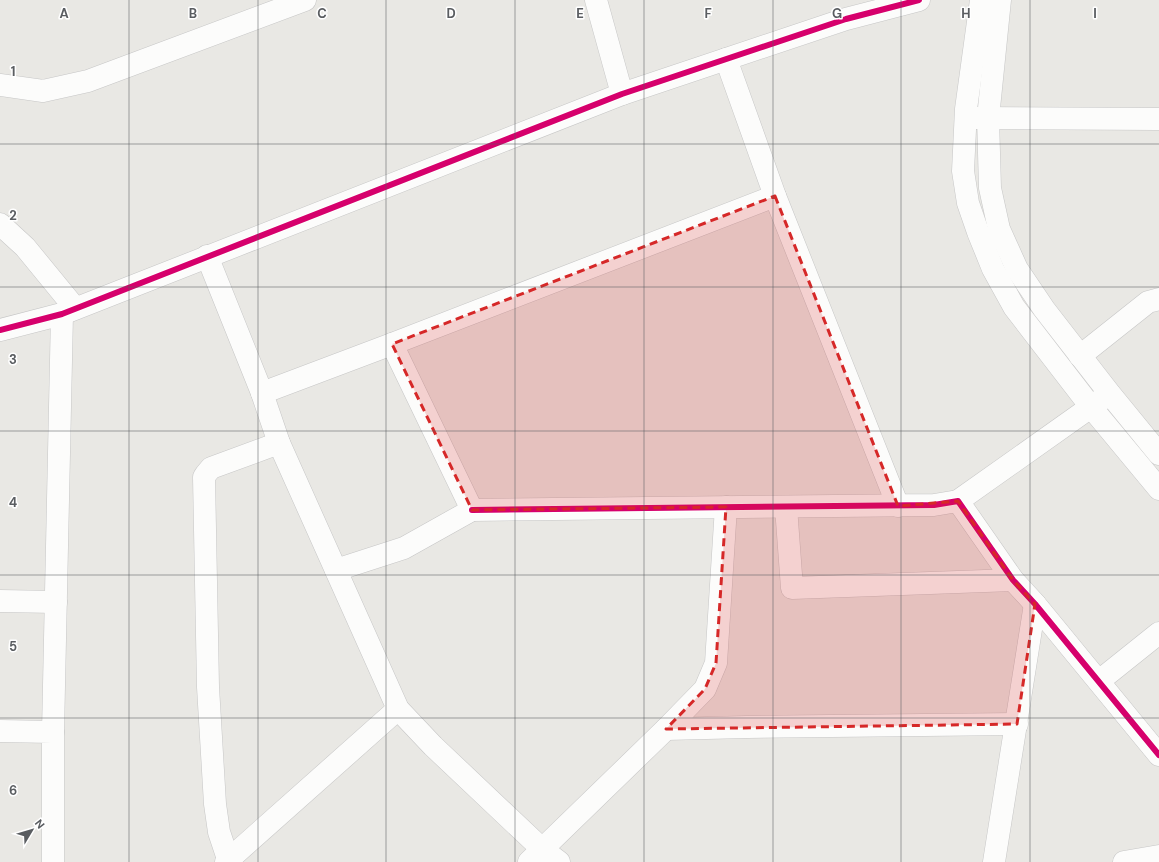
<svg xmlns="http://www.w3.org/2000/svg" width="1159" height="862" font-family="'DM Sans',sans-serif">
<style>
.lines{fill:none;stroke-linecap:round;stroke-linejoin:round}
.minor-casing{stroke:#c6c6c6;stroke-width:23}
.minor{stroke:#fcfcfb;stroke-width:22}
.cycleway-casing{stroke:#fff;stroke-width:8}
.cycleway{stroke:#d6006c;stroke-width:6}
.marked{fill:#d62828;fill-opacity:0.2;stroke:#d62828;stroke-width:3;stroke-dasharray:8 5;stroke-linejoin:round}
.grid{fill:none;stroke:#5a5d61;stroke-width:1;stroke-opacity:0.55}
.grid-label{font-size:13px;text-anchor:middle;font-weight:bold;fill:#5a5d61;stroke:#fff;stroke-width:3;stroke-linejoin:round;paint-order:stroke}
</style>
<rect width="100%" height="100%" fill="#e9e8e4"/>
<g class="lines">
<defs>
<g id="minor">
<path d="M 596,0 L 622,94"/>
<path d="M 981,0 L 966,109 L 963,171 L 968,203 L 978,232 L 993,269 L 1014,307 L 1091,407 L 1159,489"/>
<path d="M 1000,0 L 988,118 L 990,188 L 999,229 L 1017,269 L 1044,309 L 1110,394 L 1159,454"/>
<path d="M 726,59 L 775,196 L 898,506"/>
<path d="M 0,85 L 43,91 L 88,81 L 305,0"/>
<path d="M 974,118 L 1159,119"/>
<path d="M 0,224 L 25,247 L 75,308"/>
<path d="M 207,256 L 262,393 L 279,443 L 398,709 L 433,746 L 542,849 L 559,862"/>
<path d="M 0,330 L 62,314 L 622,94 L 846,19 L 919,0"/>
<path d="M 1080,356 L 1148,302 L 1159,299"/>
<path d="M 262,393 L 392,344 L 775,196"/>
<path d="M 958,501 L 1102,399"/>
<path d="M 786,507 L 792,588 L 1013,580"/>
<path d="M 472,510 L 934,505 L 958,501 L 1013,580 L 1035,604 L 1159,755"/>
<path d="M 336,570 L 404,548 L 472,510 L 392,344"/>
<path d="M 0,601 L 56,602"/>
<path d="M 1099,681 L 1159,633"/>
<path d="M 666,729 L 747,727 L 1017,724"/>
<path d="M 0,731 L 53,732 L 53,862"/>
<path d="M 53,732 L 62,314"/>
<path d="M 228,859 L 219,832 L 215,804 L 208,687 L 204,477 L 206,474 L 211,468 L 279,443"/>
<path d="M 226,862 L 398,709"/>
<path d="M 529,862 L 666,729 L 705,689 L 716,663 L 726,507"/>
<path d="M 994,862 L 1035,604"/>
<path d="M 1124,862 L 1159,856"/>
</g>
</defs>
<!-- minor casing -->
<use href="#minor" class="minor-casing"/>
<!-- minor -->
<use href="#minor" class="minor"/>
<defs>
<g id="cycleway">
<path d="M 0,330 L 62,314 L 622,94 L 846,19 L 919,0"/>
<path d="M 472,510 L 934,505 L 958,501 L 1013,580 L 1035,604 L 1159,755"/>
</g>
</defs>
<!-- cycleway casing -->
<use href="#cycleway" class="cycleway-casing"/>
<!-- cycleway -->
<use href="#cycleway" class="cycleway"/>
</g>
<!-- marked area -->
<path class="marked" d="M 775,196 L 898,506 L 958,501 L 1013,580 L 1035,604 L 1017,724 L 666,729 L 705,689 L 716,663 L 726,507 L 472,510 L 392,344 Z"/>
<!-- grid -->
<path class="grid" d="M 129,0 L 129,862M 258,0 L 258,862M 386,0 L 386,862M 515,0 L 515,862M 644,0 L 644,862M 773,0 L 773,862M 901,0 L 901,862M 1030,0 L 1030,862M 0,144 L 1159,144M 0,287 L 1159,287M 0,431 L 1159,431M 0,575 L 1159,575M 0,718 L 1159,718"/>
<g class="grid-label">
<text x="64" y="18">A</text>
<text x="193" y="18">B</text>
<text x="322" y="18">C</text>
<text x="451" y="18">D</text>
<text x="580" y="18">E</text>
<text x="708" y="18">F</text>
<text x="837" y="18">G</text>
<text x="966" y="18">H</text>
<text x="1095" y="18">I</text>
<text x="13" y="76">1</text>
<text x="13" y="220">2</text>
<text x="13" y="364">3</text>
<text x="13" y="507">4</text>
<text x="13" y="651">5</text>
<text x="13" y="795">6</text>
</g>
<!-- north arrow -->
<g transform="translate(32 830) rotate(52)" stroke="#ffffff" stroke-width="3" paint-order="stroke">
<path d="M0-3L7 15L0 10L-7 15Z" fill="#5a5d61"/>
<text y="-6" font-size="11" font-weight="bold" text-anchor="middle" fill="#5a5d61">N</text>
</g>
</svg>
